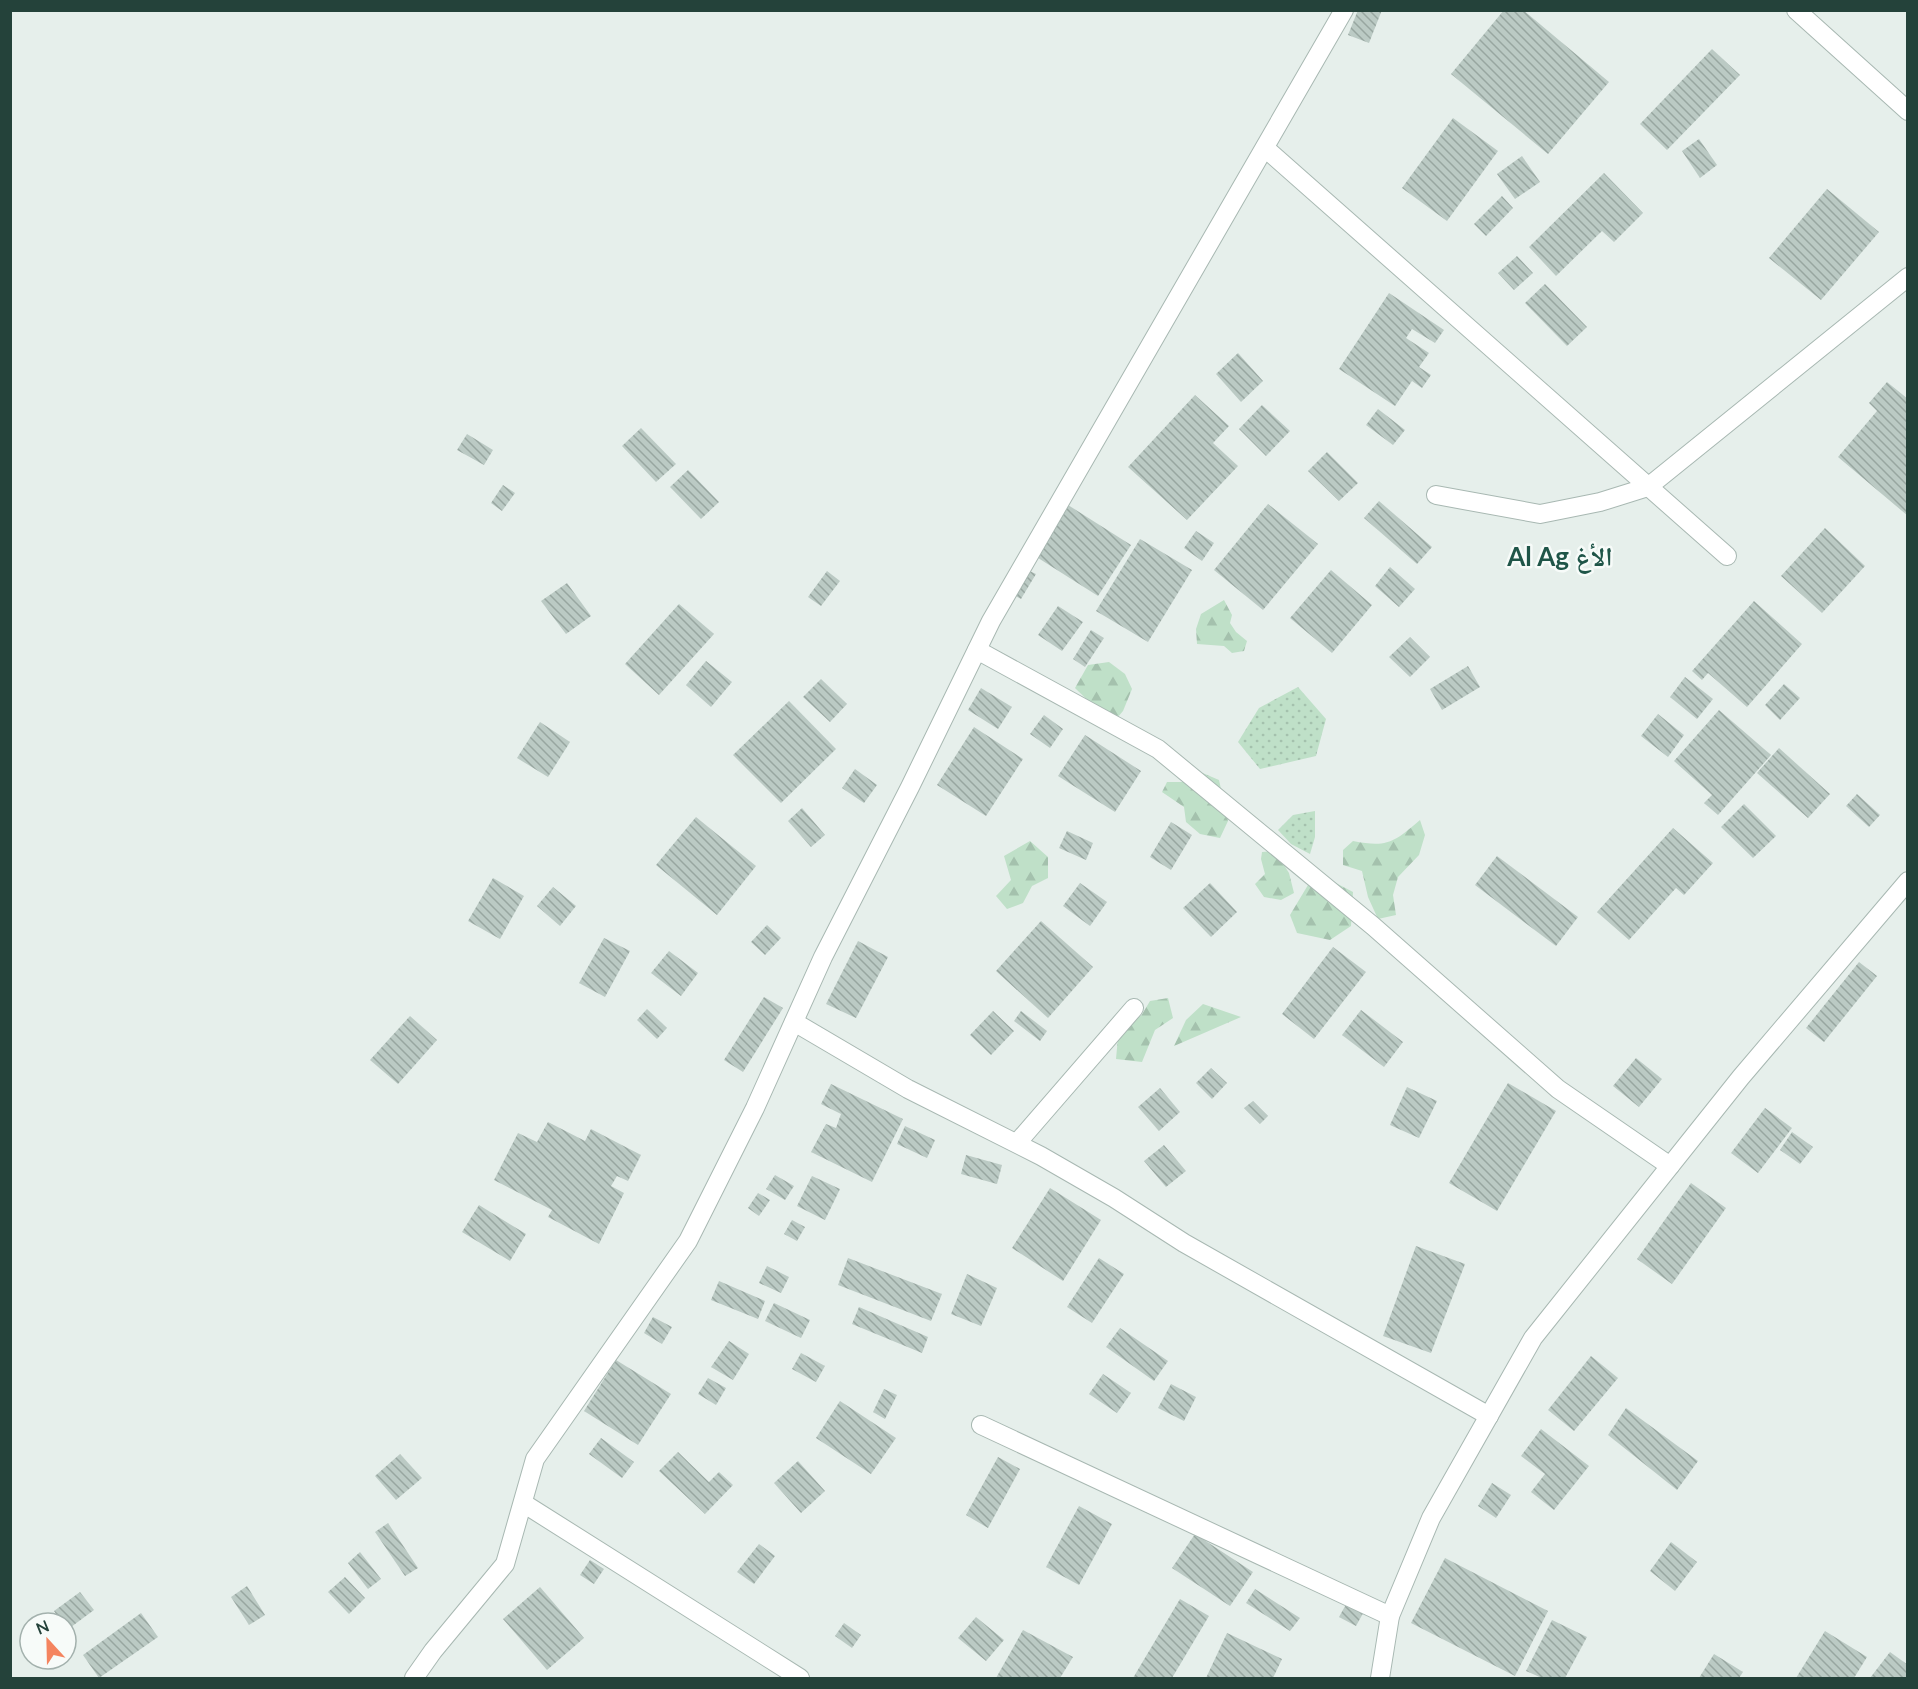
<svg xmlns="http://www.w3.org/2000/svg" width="1918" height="1689" font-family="Lato,'Noto Naskh Arabic',sans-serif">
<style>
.grass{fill:url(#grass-dots)}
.forest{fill:url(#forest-firs)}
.building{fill:url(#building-back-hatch)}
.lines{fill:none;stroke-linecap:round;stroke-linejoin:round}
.minor-casing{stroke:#a8b8b2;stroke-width:20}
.minor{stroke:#fff;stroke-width:18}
.labels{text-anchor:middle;stroke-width:5;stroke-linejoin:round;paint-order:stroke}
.district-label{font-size:26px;font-weight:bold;fill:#1f5548;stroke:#f7fbf9}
</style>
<defs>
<pattern id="grass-dots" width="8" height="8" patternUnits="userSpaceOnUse" patternTransform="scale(1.5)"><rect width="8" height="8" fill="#bfe0c8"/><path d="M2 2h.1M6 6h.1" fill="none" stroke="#a4c1ad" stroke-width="1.8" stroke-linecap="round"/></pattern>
<pattern id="forest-firs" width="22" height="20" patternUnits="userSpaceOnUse" patternTransform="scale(1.5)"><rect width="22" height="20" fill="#bfe0c8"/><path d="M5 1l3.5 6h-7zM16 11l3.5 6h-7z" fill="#a4c1ad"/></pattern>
<pattern id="building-back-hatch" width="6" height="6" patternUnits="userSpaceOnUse" patternTransform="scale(1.5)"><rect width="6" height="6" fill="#bbcac4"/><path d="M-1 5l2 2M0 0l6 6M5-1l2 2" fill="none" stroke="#98a6a0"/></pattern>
</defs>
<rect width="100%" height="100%" fill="#e6efeb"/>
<!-- grass -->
<g class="grass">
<path d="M 1298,687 L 1326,719 L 1316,756 L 1260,769 L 1238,742 L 1259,708 Z"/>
<path d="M 1315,811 L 1315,837 L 1310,854 L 1291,844 L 1278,830 L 1293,815 Z"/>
</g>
<!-- forest -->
<g class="forest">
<path d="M 1224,600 L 1232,615 L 1230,623 L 1236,632 L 1247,641 L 1244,651 L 1232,653 L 1224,646 L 1197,644 L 1196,629 L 1201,614 Z"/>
<path d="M 1109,662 L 1125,674 L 1132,689 L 1123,711 L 1112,724 L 1075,688 L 1088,665 Z"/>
<path d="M 1198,771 L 1219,780 L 1228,821 L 1220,838 L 1200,834 L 1186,822 L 1184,807 L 1162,792 L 1167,782 L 1182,782 Z"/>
<path d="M 1420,820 L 1425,835 L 1419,855 L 1398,877 L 1393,895 L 1396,915 L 1378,919 L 1368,897 L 1362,871 L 1343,865 L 1343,850 L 1353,841 C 1388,848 1394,842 1420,820 Z"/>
<path d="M 1030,841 L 1048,857 L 1048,878 L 1032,886 L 1023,903 L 1007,909 L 996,896 L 1011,880 L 1004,856 Z"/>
<path d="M 1275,851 L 1289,873 L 1294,893 L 1281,900 L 1264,897 L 1255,884 L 1265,874 L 1261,859 L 1262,852 Z"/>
<path d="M 1332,881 L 1353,892 L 1351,926 L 1330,940 L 1297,933 L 1290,915 L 1308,885 Z"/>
<path d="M 1168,998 L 1173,1018 L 1155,1030 L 1142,1062 L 1116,1059 L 1118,1037 L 1132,1017 L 1141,1016 L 1150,1001 Z"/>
<path d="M 1203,1004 L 1241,1017 L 1174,1046 L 1186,1020 Z"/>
</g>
<!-- building -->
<g class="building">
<path d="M 1358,10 L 1382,10 L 1369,43 L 1348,35 Z"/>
<path d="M 1504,10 L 1523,10 L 1609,82 L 1548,154 L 1451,74 Z"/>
<path d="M 1712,49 L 1740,75 L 1667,150 L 1640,124 Z"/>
<path d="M 1453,118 L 1498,151 L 1447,221 L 1402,188 Z"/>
<path d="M 1699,139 L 1717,165 L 1700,178 L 1682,151 Z"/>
<path d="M 1522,156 L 1540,182 L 1515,199 L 1497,174 Z"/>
<path d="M 1604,173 L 1643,213 L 1614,242 L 1602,231 L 1556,276 L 1529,247 Z"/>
<path d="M 1827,189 L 1879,232 L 1821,300 L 1769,258 Z"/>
<path d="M 1502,196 L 1513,208 L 1486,236 L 1474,224 Z"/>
<path d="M 1517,256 L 1533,273 L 1514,290 L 1498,273 Z"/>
<path d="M 1545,284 L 1587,327 L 1567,346 L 1525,303 Z"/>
<path d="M 1389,293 L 1444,330 L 1435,343 L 1412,329 L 1406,338 L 1429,353 L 1419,367 L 1431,375 L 1422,388 L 1412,381 L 1395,406 L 1339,369 Z"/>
<path d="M 1238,353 L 1263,381 L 1241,402 L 1216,374 Z"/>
<path d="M 1887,382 L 1908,399 L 1908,516 L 1838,457 L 1877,411 L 1869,403 Z"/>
<path d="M 1195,395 L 1229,426 L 1213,443 L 1238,466 L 1187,520 L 1128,467 Z"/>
<path d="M 1262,405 L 1290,431 L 1266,456 L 1239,429 Z"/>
<path d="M 1378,409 L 1405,430 L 1393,445 L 1366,425 Z"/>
<path d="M 641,428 L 676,464 L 656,482 L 622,446 Z"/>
<path d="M 467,434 L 493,450 L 484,465 L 457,450 Z"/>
<path d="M 1327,452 L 1358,483 L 1339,501 L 1308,471 Z"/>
<path d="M 688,470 L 719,502 L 701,519 L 670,487 Z"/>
<path d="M 503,485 L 515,493 L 502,511 L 491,503 Z"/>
<path d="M 1379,501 L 1432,547 L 1417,564 L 1364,518 Z"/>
<path d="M 1268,504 L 1318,544 L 1263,610 L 1214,570 Z"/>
<path d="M 1068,505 L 1131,545 L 1098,596 L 1035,556 Z"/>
<path d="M 1825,528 L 1865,566 L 1822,613 L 1781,576 Z"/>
<path d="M 1196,531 L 1214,543 L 1202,561 L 1184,548 Z"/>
<path d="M 1140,539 L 1192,570 L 1148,642 L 1096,611 Z"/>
<path d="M 1390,567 L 1415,589 L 1399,607 L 1375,586 Z"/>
<path d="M 1023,568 L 1036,574 L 1021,599 L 1010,593 Z"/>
<path d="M 1331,570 L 1372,605 L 1332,653 L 1290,618 Z"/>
<path d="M 827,571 L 840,581 L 821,606 L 808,597 Z"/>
<path d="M 567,583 L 591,616 L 566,634 L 541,601 Z"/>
<path d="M 1754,601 L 1802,644 L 1747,707 L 1708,673 L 1702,680 L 1692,671 Z"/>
<path d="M 679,604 L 714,634 L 659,695 L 625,664 Z"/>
<path d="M 1058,606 L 1083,622 L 1062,651 L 1038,635 Z"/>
<path d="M 1091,630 L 1104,638 L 1085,667 L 1073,659 Z"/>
<path d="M 1410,637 L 1430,657 L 1410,677 L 1389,657 Z"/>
<path d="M 706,661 L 732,682 L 711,707 L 686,685 Z"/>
<path d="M 1468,666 L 1480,687 L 1442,710 L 1430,689 Z"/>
<path d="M 1685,677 L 1713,699 L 1697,719 L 1670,697 Z"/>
<path d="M 821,679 L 847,704 L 830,722 L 803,697 Z"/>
<path d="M 1784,684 L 1800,698 L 1780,720 L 1765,705 Z"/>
<path d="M 981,688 L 1012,707 L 998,729 L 968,710 Z"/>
<path d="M 789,701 L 836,749 L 781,803 L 733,755 Z"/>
<path d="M 1719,710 L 1771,755 L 1718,815 L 1704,803 L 1712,795 L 1674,761 Z"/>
<path d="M 1658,714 L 1684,735 L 1668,757 L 1641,736 Z"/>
<path d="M 1044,715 L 1063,729 L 1050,748 L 1030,734 Z"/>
<path d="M 540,722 L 570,742 L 548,777 L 517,758 Z"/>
<path d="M 974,727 L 1023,759 L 986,816 L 937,785 Z"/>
<path d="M 1085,735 L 1141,771 L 1115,812 L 1058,776 Z"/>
<path d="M 1779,748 L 1830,794 L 1808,818 L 1757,773 Z"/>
<path d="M 855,769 L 877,785 L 864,803 L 842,788 Z"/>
<path d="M 1857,794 L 1880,815 L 1869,827 L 1846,806 Z"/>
<path d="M 1744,804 L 1776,836 L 1753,858 L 1721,827 Z"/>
<path d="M 802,808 L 825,835 L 811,847 L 788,821 Z"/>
<path d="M 696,817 L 756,866 L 717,915 L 656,865 Z"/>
<path d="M 1171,822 L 1192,835 L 1171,870 L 1150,857 Z"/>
<path d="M 1673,828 L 1713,863 L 1684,895 L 1676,888 L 1629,940 L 1597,912 Z"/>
<path d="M 1067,831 L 1093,843 L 1086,860 L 1059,848 Z"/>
<path d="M 1497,856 L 1578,917 L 1556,946 L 1475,885 Z"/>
<path d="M 493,878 L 524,896 L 500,939 L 468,921 Z"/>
<path d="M 1080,883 L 1107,902 L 1090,926 L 1063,906 Z"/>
<path d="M 1210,883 L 1237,912 L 1211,937 L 1183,908 Z"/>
<path d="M 553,887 L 576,906 L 560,926 L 537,906 Z"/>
<path d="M 1041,921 L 1093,967 L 1048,1018 L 996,971 Z"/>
<path d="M 767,925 L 781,938 L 765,955 L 751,942 Z"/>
<path d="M 604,938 L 630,951 L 605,997 L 579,983 Z"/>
<path d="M 858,941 L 888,957 L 856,1018 L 826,1004 Z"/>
<path d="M 1333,947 L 1366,972 L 1314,1039 L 1282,1014 Z"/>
<path d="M 669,951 L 698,973 L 681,996 L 651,973 Z"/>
<path d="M 1859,962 L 1877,976 L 1824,1042 L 1806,1028 Z"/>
<path d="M 764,997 L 783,1008 L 743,1072 L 724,1060 Z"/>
<path d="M 647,1009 L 667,1028 L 657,1039 L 637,1020 Z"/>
<path d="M 1361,1010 L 1403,1042 L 1384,1067 L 1342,1035 Z"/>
<path d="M 993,1011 L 1014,1031 L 991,1055 L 970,1035 Z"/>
<path d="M 1021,1011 L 1047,1031 L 1040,1041 L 1014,1021 Z"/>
<path d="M 410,1016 L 437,1040 L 398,1084 L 370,1060 Z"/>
<path d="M 1636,1058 L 1662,1079 L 1639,1107 L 1613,1086 Z"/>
<path d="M 1211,1068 L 1227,1083 L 1212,1099 L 1196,1083 Z"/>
<path d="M 1508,1083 L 1556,1111 L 1497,1211 L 1449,1183 Z"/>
<path d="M 831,1084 L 903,1119 L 872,1182 L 811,1152 L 826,1124 L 836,1128 L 841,1114 L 821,1104 Z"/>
<path d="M 1407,1087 L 1437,1101 L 1419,1138 L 1390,1125 Z"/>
<path d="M 1160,1088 L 1180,1112 L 1159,1131 L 1138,1107 Z"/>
<path d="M 1253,1101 L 1268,1116 L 1260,1124 L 1244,1108 Z"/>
<path d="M 1765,1108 L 1792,1128 L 1758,1173 L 1731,1153 Z"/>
<path d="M 548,1122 L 585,1141 L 591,1129 L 641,1155 L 628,1181 L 617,1176 L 611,1186 L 624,1193 L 599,1244 L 548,1217 L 552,1210 L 494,1180 L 518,1133 L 537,1142 Z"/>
<path d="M 905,1126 L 935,1140 L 927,1158 L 897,1144 Z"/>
<path d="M 1792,1132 L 1813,1147 L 1800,1164 L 1780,1150 Z"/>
<path d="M 1164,1145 L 1186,1171 L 1166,1187 L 1144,1161 Z"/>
<path d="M 966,1155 L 1002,1165 L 997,1184 L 961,1174 Z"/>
<path d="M 775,1175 L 794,1186 L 785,1200 L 766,1189 Z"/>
<path d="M 812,1176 L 840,1189 L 825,1220 L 797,1206 Z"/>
<path d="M 1691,1183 L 1726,1208 L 1672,1284 L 1637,1259 Z"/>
<path d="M 1050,1188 L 1101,1220 L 1063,1281 L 1012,1248 Z"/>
<path d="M 758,1193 L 770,1200 L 759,1216 L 748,1208 Z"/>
<path d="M 479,1205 L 526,1234 L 510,1261 L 462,1232 Z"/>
<path d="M 792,1220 L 805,1227 L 797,1241 L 784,1234 Z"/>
<path d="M 1416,1246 L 1465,1264 L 1431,1353 L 1383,1336 Z"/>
<path d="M 848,1258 L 942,1294 L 931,1321 L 838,1285 Z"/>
<path d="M 1099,1258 L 1124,1274 L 1092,1323 L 1067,1307 Z"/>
<path d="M 767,1266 L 789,1277 L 781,1293 L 759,1283 Z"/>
<path d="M 967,1274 L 997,1288 L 981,1326 L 951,1314 Z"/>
<path d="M 719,1281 L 765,1301 L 758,1319 L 711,1300 Z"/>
<path d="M 774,1303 L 810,1320 L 801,1338 L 765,1321 Z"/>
<path d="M 859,1307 L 928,1337 L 922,1353 L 852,1324 Z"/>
<path d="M 653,1317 L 672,1327 L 662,1344 L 644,1333 Z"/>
<path d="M 1120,1328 L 1168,1361 L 1154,1381 L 1106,1347 Z"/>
<path d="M 729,1341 L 749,1354 L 733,1380 L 711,1367 Z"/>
<path d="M 801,1353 L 825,1366 L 816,1382 L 792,1369 Z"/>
<path d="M 1591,1356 L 1618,1378 L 1574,1431 L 1548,1410 Z"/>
<path d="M 616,1360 L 671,1394 L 638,1445 L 584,1411 Z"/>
<path d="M 1103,1374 L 1131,1393 L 1117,1413 L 1089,1394 Z"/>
<path d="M 708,1378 L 726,1388 L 716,1405 L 698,1394 Z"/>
<path d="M 1171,1384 L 1196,1397 L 1184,1421 L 1158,1408 Z"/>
<path d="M 884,1389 L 897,1395 L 885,1419 L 873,1412 Z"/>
<path d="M 840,1401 L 896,1438 L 871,1474 L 816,1438 Z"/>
<path d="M 1626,1408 L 1698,1461 L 1677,1490 L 1608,1435 Z"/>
<path d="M 1541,1429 L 1589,1466 L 1554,1510 L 1531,1492 L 1545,1474 L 1521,1456 Z"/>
<path d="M 601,1438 L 634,1462 L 622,1478 L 589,1454 Z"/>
<path d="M 678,1452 L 709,1482 L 719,1472 L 733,1485 L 705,1514 L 659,1471 Z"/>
<path d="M 400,1454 L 422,1478 L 396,1500 L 375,1476 Z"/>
<path d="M 998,1457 L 1020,1469 L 988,1528 L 966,1515 Z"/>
<path d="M 798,1461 L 825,1491 L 801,1513 L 774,1483 Z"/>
<path d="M 1492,1483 L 1511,1495 L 1496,1518 L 1478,1506 Z"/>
<path d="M 1079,1506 L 1112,1524 L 1079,1585 L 1046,1567 Z"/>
<path d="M 388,1523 L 418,1568 L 405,1576 L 375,1532 Z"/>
<path d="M 1195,1534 L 1253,1572 L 1230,1606 L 1172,1568 Z"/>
<path d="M 1671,1542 L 1697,1562 L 1675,1591 L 1650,1571 Z"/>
<path d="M 759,1544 L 775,1556 L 754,1584 L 737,1572 Z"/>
<path d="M 360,1552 L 381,1579 L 368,1589 L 348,1563 Z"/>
<path d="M 1445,1558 L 1548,1611 L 1515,1676 L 1411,1623 Z"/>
<path d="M 590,1560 L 604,1569 L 594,1584 L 580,1575 Z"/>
<path d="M 345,1577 L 365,1598 L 349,1614 L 328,1592 Z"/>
<path d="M 247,1586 L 265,1615 L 249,1625 L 231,1597 Z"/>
<path d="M 540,1587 L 584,1638 L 547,1670 L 503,1619 Z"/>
<path d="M 1255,1589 L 1300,1618 L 1290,1631 L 1246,1603 Z"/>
<path d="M 80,1592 L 94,1610 L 67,1630 L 66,1623 L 62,1623 L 54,1611 Z"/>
<path d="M 1180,1599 L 1209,1616 L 1172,1678 L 1133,1678 Z"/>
<path d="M 1349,1599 L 1366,1608 L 1356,1626 L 1339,1617 Z"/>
<path d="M 141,1613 L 158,1637 L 99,1678 L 83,1655 Z"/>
<path d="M 976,1617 L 1004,1640 L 986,1661 L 958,1638 Z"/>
<path d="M 1552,1620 L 1587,1637 L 1565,1678 L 1542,1678 L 1526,1671 Z"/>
<path d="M 844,1623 L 861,1635 L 852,1648 L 835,1636 Z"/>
<path d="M 1023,1630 L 1073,1657 L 1060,1678 L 996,1678 Z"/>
<path d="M 1825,1631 L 1867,1657 L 1854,1678 L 1796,1678 Z"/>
<path d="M 1227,1633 L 1282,1659 L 1273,1678 L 1206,1678 Z"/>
<path d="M 1890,1652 L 1908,1665 L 1908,1678 L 1870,1678 Z"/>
<path d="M 1714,1654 L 1743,1672 L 1739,1678 L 1699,1678 Z"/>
</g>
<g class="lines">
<defs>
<g id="minor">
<path d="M 1796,10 L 1908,111"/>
<path d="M 1265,148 L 1727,556"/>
<path d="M 1436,495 L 1540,514 L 1600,502 L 1648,487 L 1908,277"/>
<path d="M 977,650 L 1158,749 L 1373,926 L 1558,1089 L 1670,1166"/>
<path d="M 794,1022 L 908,1089 L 1041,1156 L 1114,1198 L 1184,1243 L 1489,1416"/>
<path d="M 1017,1143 L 1134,1008"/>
<path d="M 981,1425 L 1390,1616"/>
<path d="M 523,1503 L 800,1678"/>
<path d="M 414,1678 L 433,1651 L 505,1564 L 535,1459 L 688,1241 L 755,1108 L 823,957 L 910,787 L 991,621 L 1344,10"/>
<path d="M 1380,1678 L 1390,1616 L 1431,1518 L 1533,1338 L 1741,1077 L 1908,881"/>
</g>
</defs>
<!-- minor casing -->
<use href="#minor" class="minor-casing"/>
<!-- minor -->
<use href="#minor" class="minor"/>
</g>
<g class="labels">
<!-- district labels -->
<g class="district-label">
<text x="1560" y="566">Al Ag الأغ</text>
</g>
</g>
<!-- border -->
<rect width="1918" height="1689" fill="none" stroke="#24423a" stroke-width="24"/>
<!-- north arrow -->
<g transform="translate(48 1641) rotate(338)"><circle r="28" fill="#f7fbf9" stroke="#a3b1ad" stroke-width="1.5"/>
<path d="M0-4.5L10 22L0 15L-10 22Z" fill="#f4845f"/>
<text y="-9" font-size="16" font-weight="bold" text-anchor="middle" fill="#24423a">N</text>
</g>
</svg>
